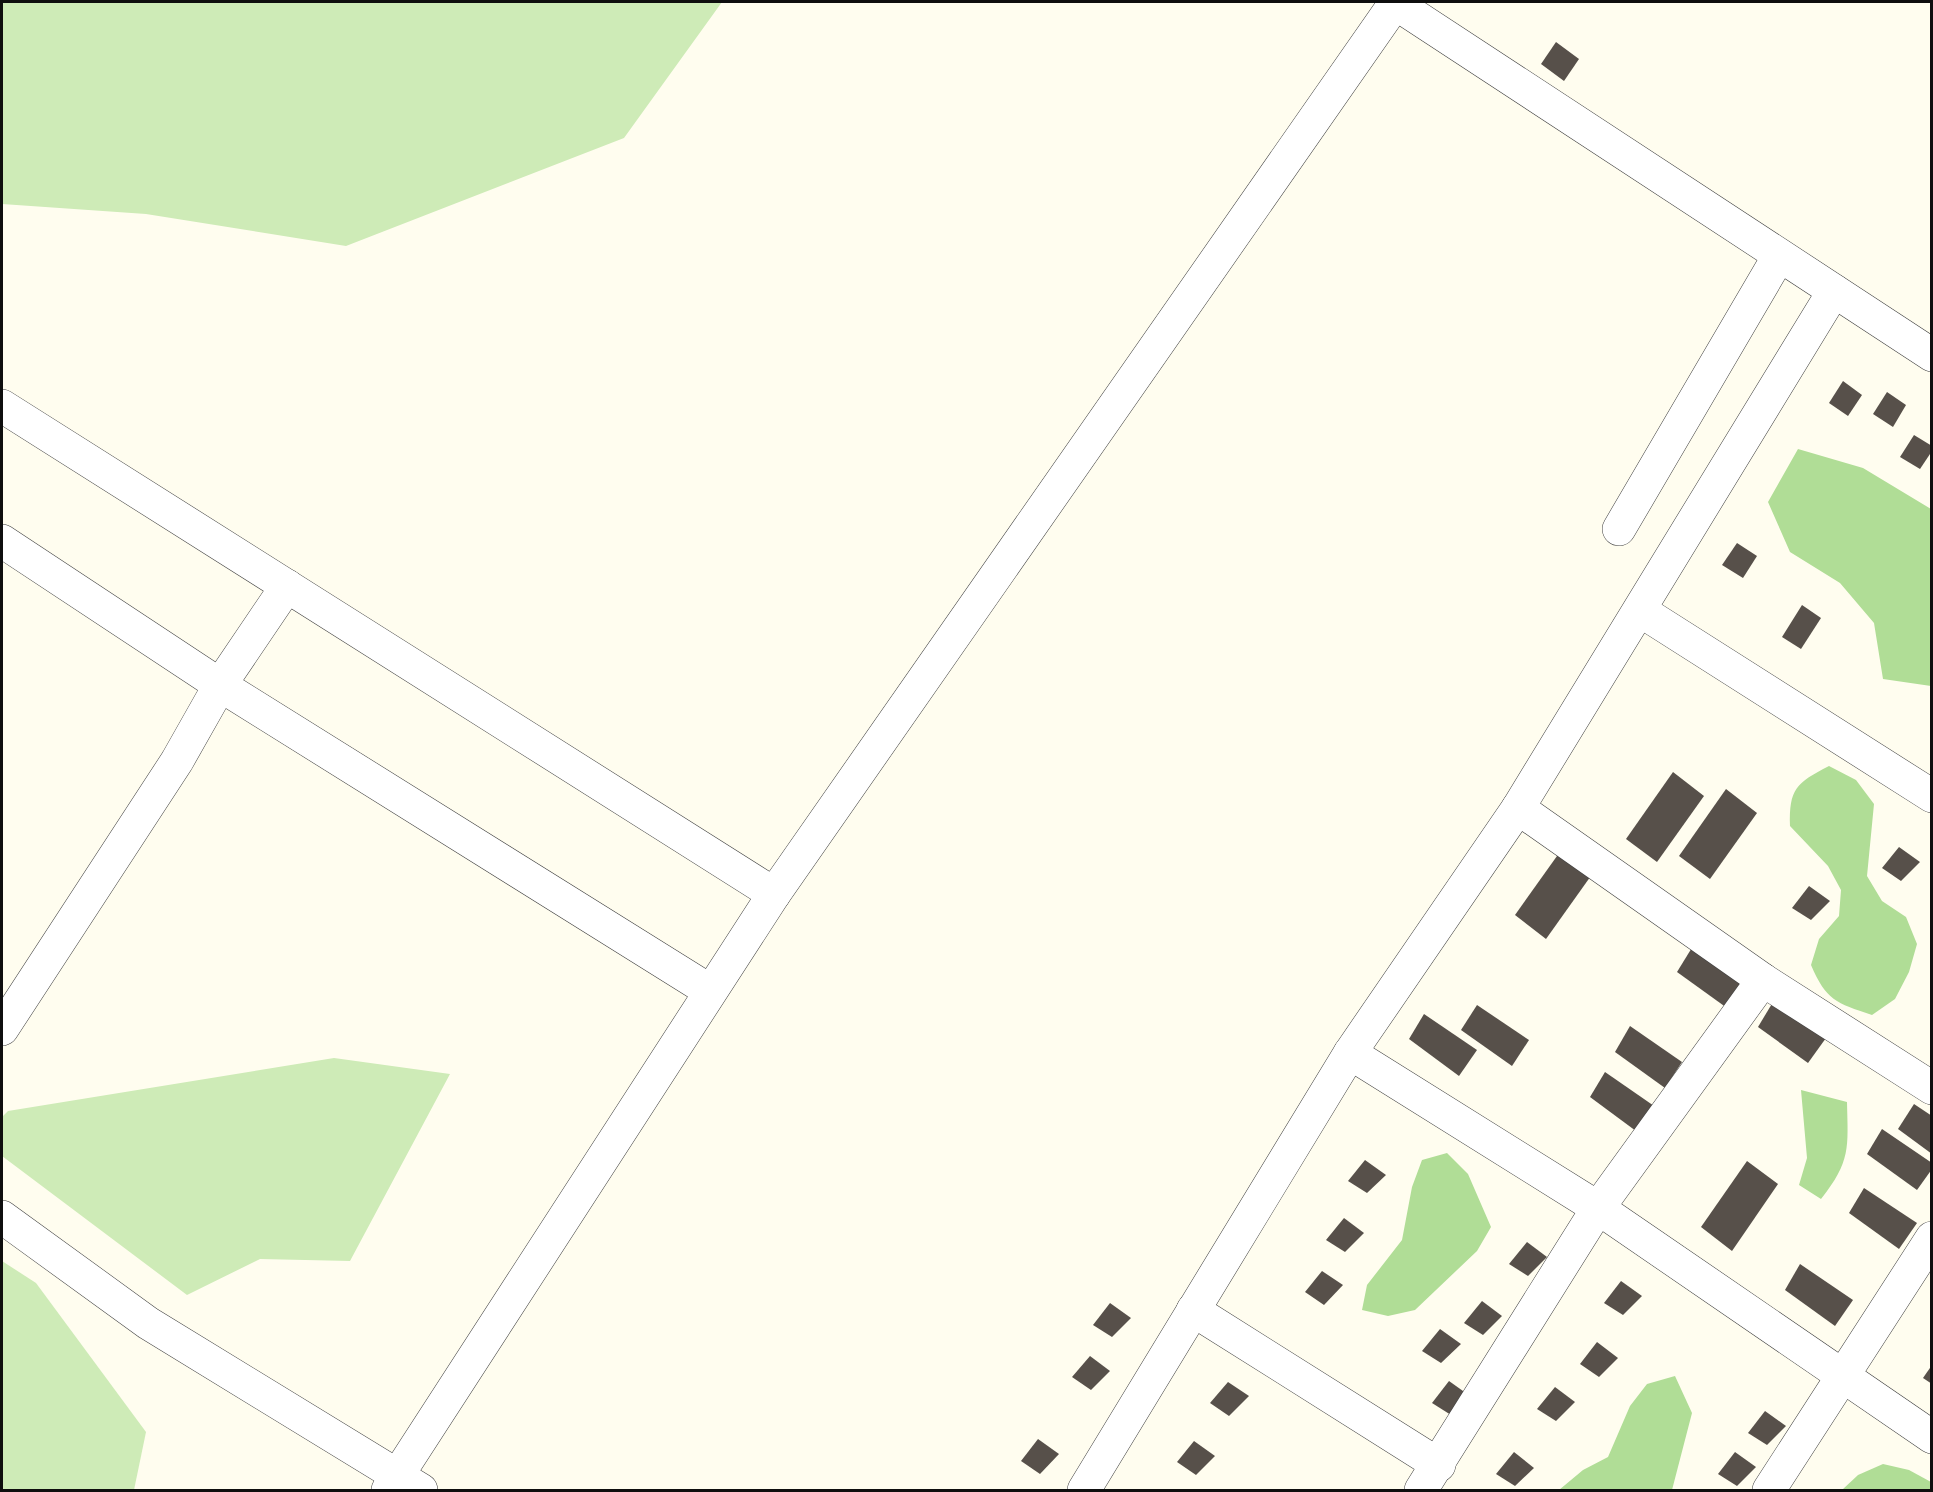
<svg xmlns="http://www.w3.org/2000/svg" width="1933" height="1492" font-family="Spectral,serif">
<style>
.green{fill:#ceebb7}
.forest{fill:#b0dd96}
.building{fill:#57504a}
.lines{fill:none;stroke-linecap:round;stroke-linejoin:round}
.minor-casing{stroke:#414141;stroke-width:34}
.minor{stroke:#fff;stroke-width:33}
</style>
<rect width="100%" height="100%" fill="#fffdef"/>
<!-- green -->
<g class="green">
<path d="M 2,2 L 722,2 L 624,138 L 346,246 L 146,214 L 2,204 Z"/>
<path d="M 334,1058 L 450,1074 L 350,1261 L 260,1259 L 187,1295 L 2,1156 L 2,1117 L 8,1111 Z"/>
<path d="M 2,1261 L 36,1283 L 146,1432 L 134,1490 L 2,1490 Z"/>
</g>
<!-- forest -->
<g class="forest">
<path d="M 1798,449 L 1863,468 L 1931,509 L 1931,686 L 1883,679 L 1874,623 L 1840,583 L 1790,552 L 1768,502 Z"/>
<path d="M 1829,766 L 1856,780 L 1874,804 L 1867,876 L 1882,901 L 1906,917 L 1917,944 L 1909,972 L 1895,999 L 1872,1015 C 1836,1003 1826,1000 1811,965 L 1819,939 L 1839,916 L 1841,890 L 1828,866 L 1790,826 C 1789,789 1796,783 1829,766 Z"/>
<path d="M 1801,1090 L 1847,1102 C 1848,1148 1851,1161 1821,1199 L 1799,1185 L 1807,1158 Z"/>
<path d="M 1447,1153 L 1468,1174 L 1491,1227 L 1477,1251 L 1415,1310 L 1388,1316 L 1362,1310 L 1367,1285 L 1402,1240 L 1412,1187 L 1422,1160 Z"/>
<path d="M 1675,1376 L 1692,1413 L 1672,1490 L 1559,1490 L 1583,1470 L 1608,1457 L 1630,1406 L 1647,1384 Z"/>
<path d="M 1883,1464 L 1909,1470 L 1931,1482 L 1931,1490 L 1842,1490 L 1858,1475 Z"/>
</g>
<!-- building -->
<g class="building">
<path d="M 1556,42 L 1579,59 L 1564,81 L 1541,64 Z"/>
<path d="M 1843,381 L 1862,395 L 1848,416 L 1829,403 Z"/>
<path d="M 1887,392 L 1906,405 L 1893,427 L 1873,414 Z"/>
<path d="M 1914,435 L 1932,446 L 1932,451 L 1920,469 L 1900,457 Z"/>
<path d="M 1737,543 L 1757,556 L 1743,578 L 1722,565 Z"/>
<path d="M 1802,605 L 1821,618 L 1801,649 L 1782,637 Z"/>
<path d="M 1673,772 L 1704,796 L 1657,862 L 1626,839 Z"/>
<path d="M 1726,789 L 1757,813 L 1710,879 L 1679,856 Z"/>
<path d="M 1899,847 L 1920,862 L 1901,881 L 1882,868 Z"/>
<path d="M 1562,849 L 1593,873 L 1546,939 L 1515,915 Z"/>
<path d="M 1809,886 L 1830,901 L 1811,920 L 1792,908 Z"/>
<path d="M 1693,946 L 1746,982 L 1727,1008 L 1677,972 Z"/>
<path d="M 1773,1002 L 1826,1038 L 1808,1063 L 1758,1027 Z"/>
<path d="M 1477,1005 L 1529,1040 L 1512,1066 L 1461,1030 Z"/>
<path d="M 1424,1014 L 1477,1050 L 1459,1076 L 1409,1039 Z"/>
<path d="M 1630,1026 L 1682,1062 L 1665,1088 L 1615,1052 Z"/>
<path d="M 1605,1072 L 1657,1108 L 1640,1134 L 1590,1097 Z"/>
<path d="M 1914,1104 L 1932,1116 L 1932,1154 L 1898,1129 Z"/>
<path d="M 1882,1129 L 1932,1163 L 1932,1169 L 1917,1190 L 1867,1154 Z"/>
<path d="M 1365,1160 L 1386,1175 L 1367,1193 L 1348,1181 Z"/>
<path d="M 1747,1161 L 1778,1184 L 1732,1251 L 1701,1227 Z"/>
<path d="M 1864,1188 L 1917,1223 L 1899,1249 L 1849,1213 Z"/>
<path d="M 1344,1218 L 1364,1233 L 1345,1252 L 1326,1240 Z"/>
<path d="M 1527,1242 L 1547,1257 L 1528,1276 L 1509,1264 Z"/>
<path d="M 1800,1264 L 1853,1300 L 1835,1326 L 1785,1290 Z"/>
<path d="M 1322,1271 L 1343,1285 L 1324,1305 L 1305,1292 Z"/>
<path d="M 1621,1281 L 1642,1296 L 1623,1315 L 1604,1303 Z"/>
<path d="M 1482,1301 L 1502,1316 L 1483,1335 L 1464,1323 Z"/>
<path d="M 1110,1303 L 1131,1318 L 1112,1337 L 1093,1325 Z"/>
<path d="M 1440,1329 L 1461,1344 L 1441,1363 L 1422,1351 Z"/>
<path d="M 1597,1342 L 1618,1358 L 1599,1377 L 1580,1364 Z"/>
<path d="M 1090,1356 L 1110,1371 L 1091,1390 L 1072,1377 Z"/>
<path d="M 1932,1365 L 1932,1384 L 1923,1378 Z"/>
<path d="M 1449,1381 L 1470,1396 L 1451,1415 L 1432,1403 Z"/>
<path d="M 1228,1382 L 1249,1396 L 1229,1416 L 1210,1403 Z"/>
<path d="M 1555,1387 L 1575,1402 L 1556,1421 L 1537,1409 Z"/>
<path d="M 1765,1411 L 1786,1426 L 1767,1445 L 1748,1433 Z"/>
<path d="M 1038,1439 L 1059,1454 L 1040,1474 L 1021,1461 Z"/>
<path d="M 1194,1441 L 1215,1456 L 1196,1475 L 1177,1462 Z"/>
<path d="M 1514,1452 L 1534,1468 L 1515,1486 L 1496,1474 Z"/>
<path d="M 1735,1452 L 1756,1467 L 1737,1486 L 1718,1474 Z"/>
</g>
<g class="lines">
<defs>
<g id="minor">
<path d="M 1395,3 L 1932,355"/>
<path d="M 2,406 L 774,894 L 1396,2"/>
<path d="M 1619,529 L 1779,256"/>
<path d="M 2,541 L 220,685 L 177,761 L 2,1029"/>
<path d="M 287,586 L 220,685 L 710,991"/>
<path d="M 1641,611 L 1932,796"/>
<path d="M 1518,808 L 1763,980 L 1932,1088"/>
<path d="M 1350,1053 L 1598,1208 L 1932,1437"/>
<path d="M 2,1217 L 148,1323 L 421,1490"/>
<path d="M 1193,1310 L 1439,1465"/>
<path d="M 388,1490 L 774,894"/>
<path d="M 1084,1490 L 1350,1053 L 1518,808 L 1834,291"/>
<path d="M 1421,1490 L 1598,1208 L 1763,980"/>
<path d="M 1769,1490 L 1932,1238"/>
</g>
</defs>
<!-- minor casing -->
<use href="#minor" class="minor-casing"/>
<!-- minor -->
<use href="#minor" class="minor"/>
</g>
<!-- border -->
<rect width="1933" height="1492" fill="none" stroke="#0e0e0e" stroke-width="6"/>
</svg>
